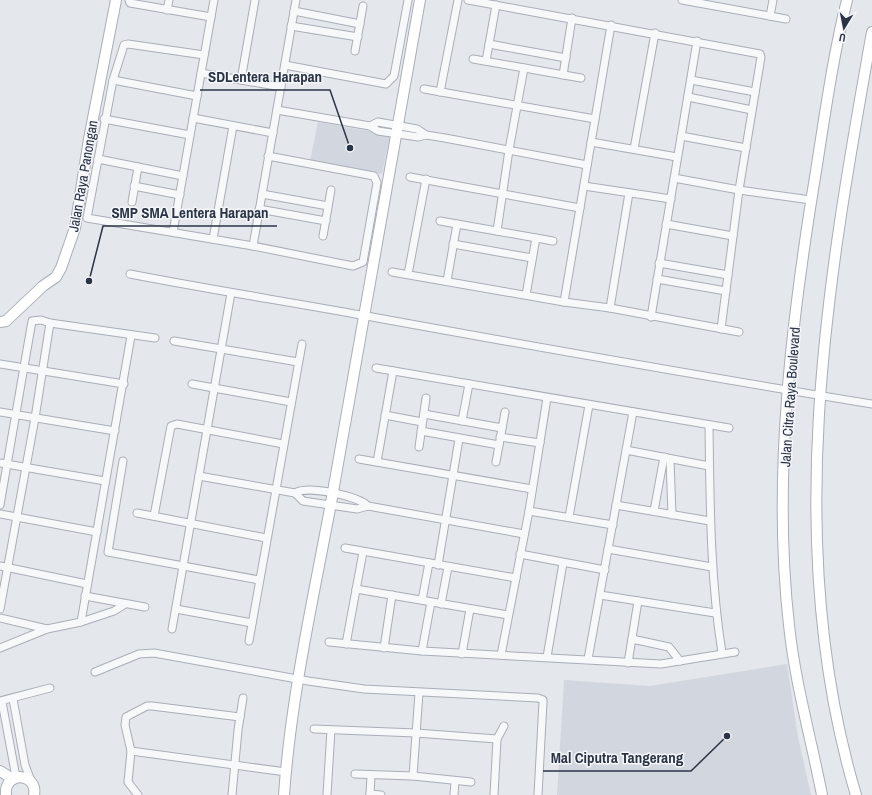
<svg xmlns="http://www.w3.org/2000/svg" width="872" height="795" font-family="'Archivo Narrow',sans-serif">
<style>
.built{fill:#d2d6de}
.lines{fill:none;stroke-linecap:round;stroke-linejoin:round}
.street-casing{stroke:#a9aeb7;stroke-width:9}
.secondary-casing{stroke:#a9aeb7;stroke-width:12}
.street{stroke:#f7f8fa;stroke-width:7}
.secondary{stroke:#fff;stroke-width:10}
.labels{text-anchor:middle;stroke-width:3;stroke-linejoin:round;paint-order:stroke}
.street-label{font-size:14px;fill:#2b3445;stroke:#f4f6f9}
.leader{fill:none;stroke:#2b3445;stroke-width:1.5}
.callout-dot{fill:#2b3445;stroke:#f4f6f9;stroke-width:1.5}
.callout-label{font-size:15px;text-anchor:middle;font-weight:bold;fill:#2b3445;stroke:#f4f6f9;stroke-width:3;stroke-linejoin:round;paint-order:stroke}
</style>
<rect width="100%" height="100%" fill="#e4e7ec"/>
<!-- built -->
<g class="built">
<path d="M 318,122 L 390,135 L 382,174 L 310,161 Z"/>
<path d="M 787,664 L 798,737 L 811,795 L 557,795 L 564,680 L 650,686 Z"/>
</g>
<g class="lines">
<defs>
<g id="street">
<path d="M 129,0 L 130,3 L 211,17"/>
<path d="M 468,0 L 760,54 L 761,57 L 739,190 L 721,329"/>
<path d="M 682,0 L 786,19"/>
<path d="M 167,10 L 169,0"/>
<path d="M 294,11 L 360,24"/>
<path d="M 770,16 L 773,0"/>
<path d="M 291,26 L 358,37"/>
<path d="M 489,44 L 566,58"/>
<path d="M 355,51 L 363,6"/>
<path d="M 204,55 L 128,44 L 124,45 L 113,80 L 87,218 L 253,246 L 353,266 L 363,262 L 377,183 L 374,176 L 268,156"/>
<path d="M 473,59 L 581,78"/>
<path d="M 486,61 L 496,5"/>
<path d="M 285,65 L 386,84 L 394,76 L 408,0"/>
<path d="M 201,73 L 281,87"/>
<path d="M 563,75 L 572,18"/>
<path d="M 113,80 L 197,96"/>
<path d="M 241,80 L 255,0"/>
<path d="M 691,80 L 755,92"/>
<path d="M 424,89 L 595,119"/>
<path d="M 440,92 L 458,0"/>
<path d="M 688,97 L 752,110"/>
<path d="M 277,110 L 370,126 L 378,131 L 418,137 L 426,135 L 445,138 L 587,165"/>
<path d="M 193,118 L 273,133"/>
<path d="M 104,119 L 190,135"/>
<path d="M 370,126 L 378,122 L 417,129 L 426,135"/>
<path d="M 681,136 L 746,148"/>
<path d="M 591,142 L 677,157"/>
<path d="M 634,149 L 655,33"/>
<path d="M 98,159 L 183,176"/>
<path d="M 410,177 L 580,208"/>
<path d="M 674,178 L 739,190 L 811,200"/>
<path d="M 134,186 L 180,195"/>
<path d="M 584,186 L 671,199"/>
<path d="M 262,194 L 328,206"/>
<path d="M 132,202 L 138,167"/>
<path d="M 259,209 L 326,221"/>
<path d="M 440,221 L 553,241"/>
<path d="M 666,224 L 733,236"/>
<path d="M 497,231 L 509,150 L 524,68"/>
<path d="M 173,232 L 214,0"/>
<path d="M 323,236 L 331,190"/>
<path d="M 213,239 L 233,126"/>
<path d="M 453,244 L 532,258"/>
<path d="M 253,246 L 296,0"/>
<path d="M 659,263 L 728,275"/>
<path d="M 392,272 L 564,302 L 610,308 L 739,332"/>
<path d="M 130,274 C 207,289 284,301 361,315 C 531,346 701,376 872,404"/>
<path d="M 408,274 L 426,179"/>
<path d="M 657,279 L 726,291"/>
<path d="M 447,281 L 457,224"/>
<path d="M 526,295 L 536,238"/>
<path d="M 564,302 L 611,25"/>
<path d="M 610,308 L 629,193"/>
<path d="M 651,317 L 697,41"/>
<path d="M 174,341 L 298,362"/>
<path d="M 0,364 L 124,384"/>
<path d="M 376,368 L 729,428"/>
<path d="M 192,384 L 291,402"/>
<path d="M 0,412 L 115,431"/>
<path d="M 424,414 L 502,428"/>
<path d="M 385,415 L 422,422"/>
<path d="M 462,421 L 469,384"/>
<path d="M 709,425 C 710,501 710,577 722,653"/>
<path d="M 421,431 L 499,445"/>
<path d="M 500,437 L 540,443"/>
<path d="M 419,447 L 426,398"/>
<path d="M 626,450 L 709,466"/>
<path d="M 359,459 L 532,489"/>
<path d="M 670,459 L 672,515"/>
<path d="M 123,461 L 108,552 L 259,580"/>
<path d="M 377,462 L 393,371"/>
<path d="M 496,462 L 505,412"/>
<path d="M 0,463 L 105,481"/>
<path d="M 199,476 L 295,493 C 308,485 358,496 368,506 L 524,534"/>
<path d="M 295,493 L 303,501 L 357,509 L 368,506"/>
<path d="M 0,505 L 32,321 L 41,320 L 50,323 L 155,338"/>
<path d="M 616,505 L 710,521"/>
<path d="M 529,511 L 613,525"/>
<path d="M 654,511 L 664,457"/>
<path d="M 137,513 L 266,538"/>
<path d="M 0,514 L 97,532"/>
<path d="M 154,516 L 171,426 L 177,424 L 283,444"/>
<path d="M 569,517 L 589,405"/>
<path d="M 345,548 L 516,578"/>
<path d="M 608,549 L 712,567"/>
<path d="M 520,554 L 605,570"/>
<path d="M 438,565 L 459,439"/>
<path d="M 0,566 L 87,584"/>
<path d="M 356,589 L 508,615"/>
<path d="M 600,595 L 715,613"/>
<path d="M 85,596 L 145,607"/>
<path d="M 422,600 L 429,563"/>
<path d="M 441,604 L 448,567"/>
<path d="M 0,609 L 35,418 L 50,323"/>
<path d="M 176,609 L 252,623"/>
<path d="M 0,618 L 47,629"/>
<path d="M 81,622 L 114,611 L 125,604"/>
<path d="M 172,629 L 231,293"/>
<path d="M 632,639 L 669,647 L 680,661"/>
<path d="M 249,641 L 302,344"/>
<path d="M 329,642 L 422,651 L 661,664 L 735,652"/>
<path d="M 346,644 L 363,552"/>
<path d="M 0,648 L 47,629 L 81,622 L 131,336"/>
<path d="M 384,648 L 392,595"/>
<path d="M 422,651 L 431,602"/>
<path d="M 462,654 L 470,609"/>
<path d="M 501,655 L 529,511 L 547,398"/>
<path d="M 547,657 L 563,563"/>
<path d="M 588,659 L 633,412"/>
<path d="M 628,663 L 638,601"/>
<path d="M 95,672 L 139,654 L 154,653 L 308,681 L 364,689 L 538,698 L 543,700 L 543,702 L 538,795"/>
<path d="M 13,699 L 25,765 L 31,781"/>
<path d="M 0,701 L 50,688"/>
<path d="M 2,702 L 16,777"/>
<path d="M 314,729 L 416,733 L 497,739"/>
<path d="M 131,751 L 286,772"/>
<path d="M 355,774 L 413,776 L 471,782"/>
<path d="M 413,776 L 419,693"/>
<path d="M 370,794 L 381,795"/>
<path d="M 138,795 L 128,782 L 131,751 L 125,725 L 126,717 L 147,706 L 152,706 L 240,717"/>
<path d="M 232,795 L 238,730 L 243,698"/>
<path d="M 327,795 L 331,730"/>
<path d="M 370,795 L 371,775"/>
<path d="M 454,795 L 455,781"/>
<path d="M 494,795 L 497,739 L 504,726"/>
</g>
<g id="secondary">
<path d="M 0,322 L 6,321 L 43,286 L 56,277 L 61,268 L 75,228 L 89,139 L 116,0"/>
<path d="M 0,771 L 13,779"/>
<path d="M 6,795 C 5,785 10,778 20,777 C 30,778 36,785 34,795"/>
<path d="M 284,795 C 291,696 313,600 331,503 C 361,335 390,168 420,0"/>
<path d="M 822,795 C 811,738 795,683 789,625 C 772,476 792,317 816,171 C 825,114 833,56 847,0"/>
<path d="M 856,795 C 781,545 827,283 872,32"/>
</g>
</defs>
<!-- street casing -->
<use href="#street" class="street-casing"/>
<!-- secondary casing -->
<use href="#secondary" class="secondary-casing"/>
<!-- street -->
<use href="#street" class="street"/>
<!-- secondary -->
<use href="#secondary" class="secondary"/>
</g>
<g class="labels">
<!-- street labels -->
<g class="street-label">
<text transform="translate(83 176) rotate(-80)" y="5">Jalan Raya Panongan</text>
<text transform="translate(790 397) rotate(-86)" y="5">Jalan Citra Raya Boulevard</text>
</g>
</g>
<!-- callouts -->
<path class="leader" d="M350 148L330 90H200M89 281L103 226H277M727 736L691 771H543"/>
<g class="callout-dot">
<circle cx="350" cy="148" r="4"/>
<circle cx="89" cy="281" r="4"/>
<circle cx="727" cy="736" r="4"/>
</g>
<g class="callout-label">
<text x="265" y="82">SDLentera Harapan</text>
<text x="190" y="218">SMP SMA Lentera Harapan</text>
<text x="617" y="763">Mal Ciputra Tangerang</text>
</g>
<!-- north arrow -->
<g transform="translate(844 28) rotate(190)" stroke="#f4f6f9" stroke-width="3" paint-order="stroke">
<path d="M0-3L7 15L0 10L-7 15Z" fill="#2b3445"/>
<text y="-6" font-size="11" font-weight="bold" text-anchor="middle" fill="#2b3445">U</text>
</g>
</svg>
